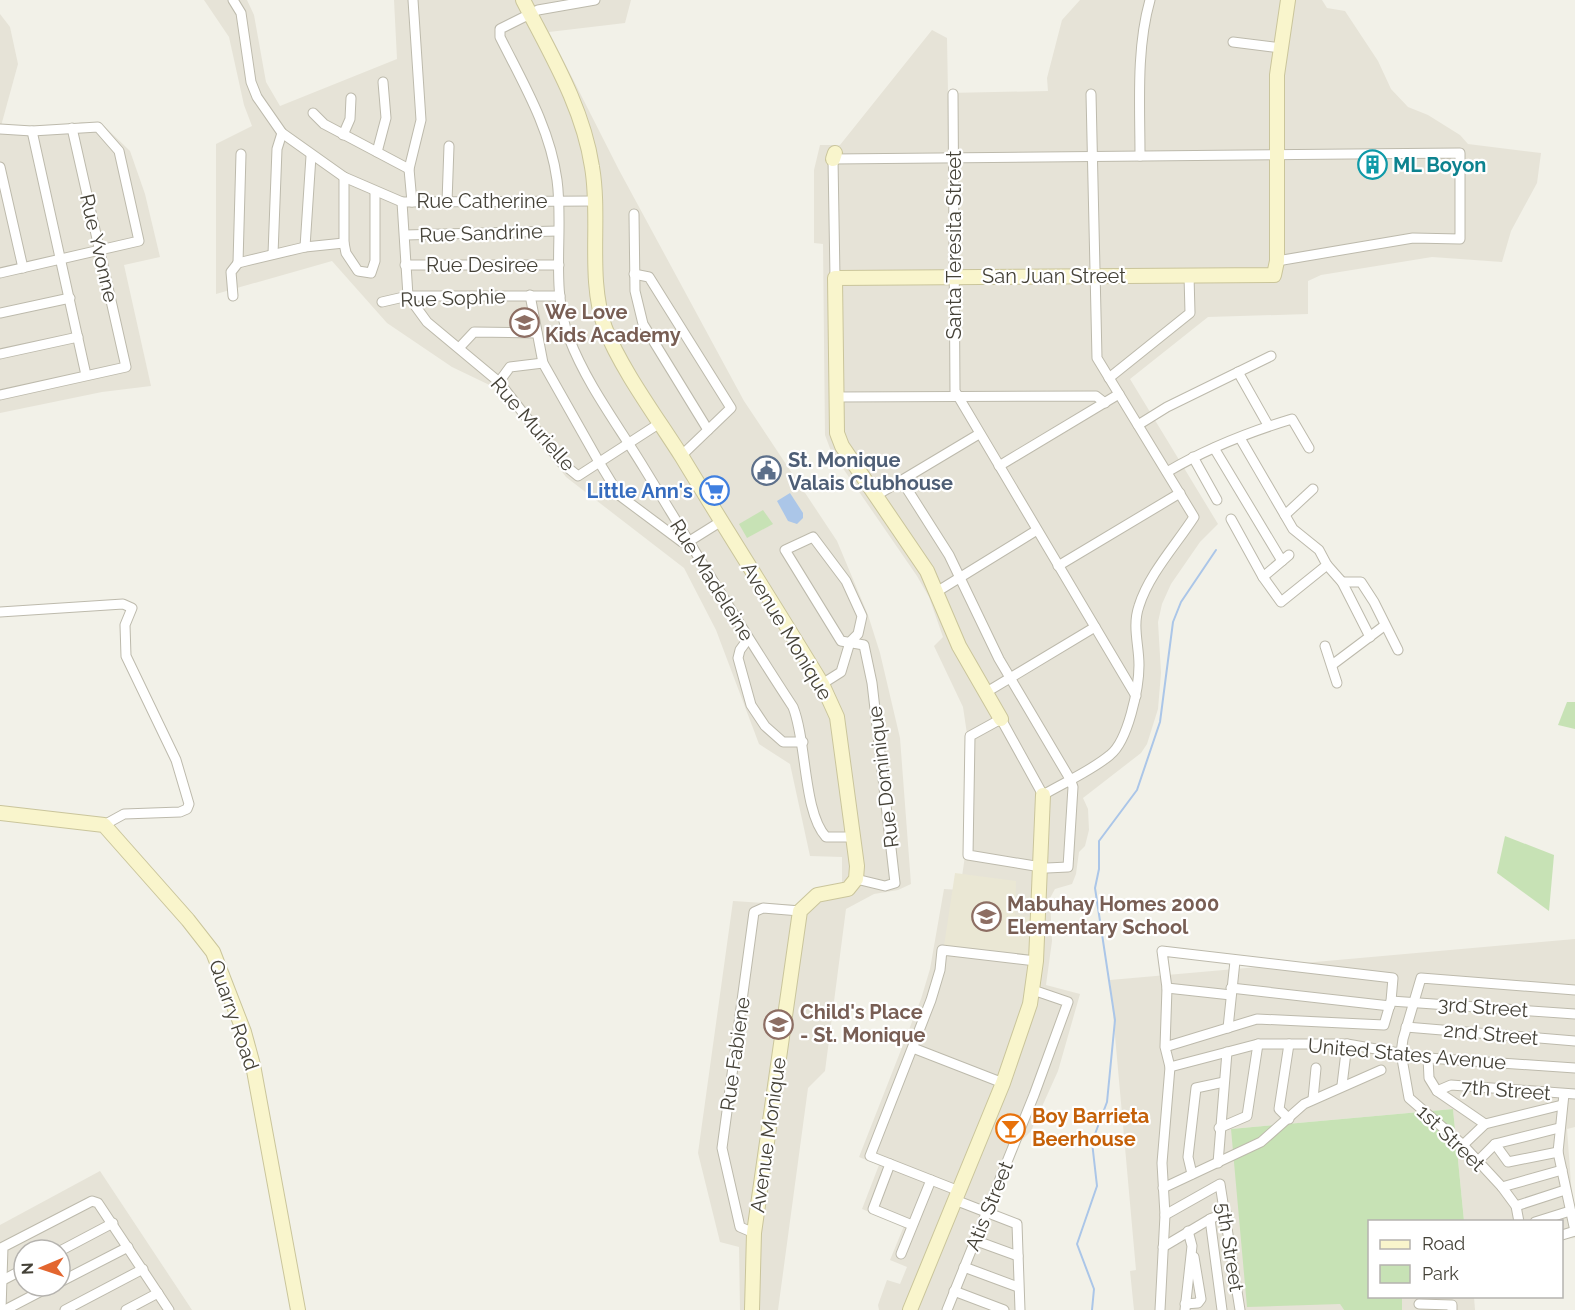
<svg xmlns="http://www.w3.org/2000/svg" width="1575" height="1310" font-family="Raleway,sans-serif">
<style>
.residential{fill:#e6e3d7;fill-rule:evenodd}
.education{fill:#eae7d4}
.green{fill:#c7e2b5}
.water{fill:#abc6e8}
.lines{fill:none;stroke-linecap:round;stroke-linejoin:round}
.stream{stroke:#abc6e8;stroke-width:2}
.street-casing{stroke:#bdbaac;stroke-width:11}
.secondary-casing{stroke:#cac59b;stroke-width:16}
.street{stroke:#fff;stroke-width:9}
.secondary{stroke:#f9f5cc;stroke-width:14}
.labels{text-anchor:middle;stroke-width:4.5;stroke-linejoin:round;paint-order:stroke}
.culture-label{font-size:20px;font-weight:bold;fill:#0d838f;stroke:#fff;text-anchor:start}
.street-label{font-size:20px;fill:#454238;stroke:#fff}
.education-label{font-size:20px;font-weight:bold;fill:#785e54;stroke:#fff;text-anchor:start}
.service-label{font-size:20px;font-weight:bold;fill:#4e5e75;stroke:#fff;text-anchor:start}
.shop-label{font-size:20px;font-weight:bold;fill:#366cbe;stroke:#fff;text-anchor:end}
.food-label{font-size:20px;font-weight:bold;fill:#c56008;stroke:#fff;text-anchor:start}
</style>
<rect width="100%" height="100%" fill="#f2f1e8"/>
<!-- residential -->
<g class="residential">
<path d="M 204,0 L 247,0 L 254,15 L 266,82 L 280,106 L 397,59 L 394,0 L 631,0 L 625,23 L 549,32 L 619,170 L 744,401 L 837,541 L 868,615 L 880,653 L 900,738 L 911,884 L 898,890 L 874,894 L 846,909 L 825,1071 L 808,1088 L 778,1310 L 740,1310 L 739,1247 L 720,1242 L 698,1153 L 733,901 L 798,905 L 815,889 L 842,884 L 842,857 L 810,856 L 790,764 L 759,744 L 716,630 L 684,568 L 566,477 L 502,391 L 452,367 L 387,323 L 332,261 L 216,294 L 216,144 L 252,126 L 244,105 L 229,37 Z"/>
<path d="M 1080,0 L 1322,0 L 1327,8 L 1345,11 L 1378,61 L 1391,89 L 1408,107 L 1428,115 L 1460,135 L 1468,144 L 1541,153 L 1537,183 L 1511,231 L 1502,262 L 1432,257 L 1321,275 L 1308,281 L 1308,314 L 1208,317 L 1130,379 L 1218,524 L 1200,542 L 1171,584 L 1162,604 L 1158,622 L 1161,673 L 1158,709 L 1147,744 L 1141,753 L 1083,798 L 1088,809 L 1089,830 L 1085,846 L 1079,852 L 1076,874 L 1072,884 L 1055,889 L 1050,898 L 1052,941 L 1046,985 L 1080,994 L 1058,1071 L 1031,1131 L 1018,1144 L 995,1202 L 999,1212 L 1022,1221 L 1025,1310 L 879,1310 L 878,1305 L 887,1280 L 900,1284 L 907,1267 L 890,1260 L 904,1226 L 862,1209 L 879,1165 L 859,1157 L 921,999 L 930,969 L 944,889 L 960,890 L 965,856 L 967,734 L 963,707 L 934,646 L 943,637 L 929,597 L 917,576 L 831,451 L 825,435 L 823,244 L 814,243 L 814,170 L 820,145 L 840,145 L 932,30 L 947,38 L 948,93 L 1048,91 L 1047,78 L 1062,20 Z"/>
<path d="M 0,14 L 10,27 L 18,64 L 1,126 L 55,129 L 82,122 L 104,126 L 130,151 L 145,194 L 160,257 L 124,265 L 151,386 L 102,392 L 0,413 Z"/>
<path d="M 1575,939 L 1575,1127 L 1567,1129 L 1575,1238 L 1562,1239 L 1562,1222 L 1464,1221 L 1453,1109 L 1231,1129 L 1344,1310 L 1134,1310 L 1130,1271 L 1136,1270 L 1110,980 Z"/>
<path d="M 100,1171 L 192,1310 L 0,1310 L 0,1225 ZM 24,1250 L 60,1250 L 60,1286 L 24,1286 Z"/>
<path d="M 1402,1297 L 1474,1297 L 1475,1310 L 1402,1310 Z"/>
</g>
<!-- education -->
<path class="education" d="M 955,873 L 1016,881 L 1015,915 L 1033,917 L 1031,957 L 944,946 Z"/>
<!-- green -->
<g class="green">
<path d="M 763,510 L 773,524 L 747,538 L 739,524 Z"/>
<path d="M 1567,702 L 1575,702 L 1575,729 L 1558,725 Z"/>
<path d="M 1505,836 L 1554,855 L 1549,911 L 1497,873 Z"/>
<path d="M 1453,1109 L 1464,1221 L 1370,1222 L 1370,1296 L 1402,1297 L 1402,1310 L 1344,1310 L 1340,1304 L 1247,1307 L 1231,1129 Z"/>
</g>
<!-- water -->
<path class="water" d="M 790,493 L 803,513 L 803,518 L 797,524 L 788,521 L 777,501 Z"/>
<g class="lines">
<!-- stream -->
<path class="stream" d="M 1092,1310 L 1094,1289 L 1077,1244 L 1097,1186 L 1092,1142 L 1107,1102 L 1115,1020 L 1095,888 L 1099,869 L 1099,841 L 1137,790 L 1160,722 L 1173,622 L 1181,602 L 1216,550"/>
<defs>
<g id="street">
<path d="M 233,0 L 241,13 L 251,82 L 257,97 L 282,133 L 344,177 L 402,202 L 595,201"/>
<path d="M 595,0 L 538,10 L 500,29 L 500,37 C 523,83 550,128 557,180 C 564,232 550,287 569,338 C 587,385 618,425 644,468 C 693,548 741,628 793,707 C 807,742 803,812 826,837 L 853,837"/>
<path d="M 1233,42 L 1281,48"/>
<path d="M 953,94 L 955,391 L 1136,696"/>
<path d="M 313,113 L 324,124 L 409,169"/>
<path d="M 0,129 L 32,131 L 98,127 L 119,151 L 139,241 L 0,273"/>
<path d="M 32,131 L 86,375"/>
<path d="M 343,135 L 350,119 L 351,98"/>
<path d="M 377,152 L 386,118 L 383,82"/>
<path d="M 1140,156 C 1140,105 1136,49 1150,0"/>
<path d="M 0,167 L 23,268"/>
<path d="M 344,177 L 344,243 L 346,253 L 358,271 L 371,273 L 375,261 L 375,192"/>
<path d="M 402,202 L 408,296 L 427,322 L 499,382 L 562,463 L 578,476 L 660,423"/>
<path d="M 412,202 L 409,169 L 421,120 L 413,0"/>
<path d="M 447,202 L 449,146"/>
<path d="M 634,214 L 635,291 L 643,324 L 708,430"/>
<path d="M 405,235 L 558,231"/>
<path d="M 305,247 L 311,156"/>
<path d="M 273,254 L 277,149 L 282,133"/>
<path d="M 238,263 L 305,247 L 344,243"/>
<path d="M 238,263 L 241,154"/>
<path d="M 405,265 L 559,265"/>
<path d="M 634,274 L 649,277 L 731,408 L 681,456"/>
<path d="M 835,278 L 833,159 L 1460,153 L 1460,239 L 1413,238 L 1277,261"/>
<path d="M 530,295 L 543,363 L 599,462 L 619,495 L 682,542 L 688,542 L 720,522"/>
<path d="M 233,296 L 231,272 L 238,263"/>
<path d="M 382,302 L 408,296 L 560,296"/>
<path d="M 0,313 L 70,298"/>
<path d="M 459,348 L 474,332 L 537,333"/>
<path d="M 0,354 L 78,337"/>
<path d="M 1238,372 L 1268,425"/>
<path d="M 1109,378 L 1190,313 L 1189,275"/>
<path d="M 499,382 L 510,367 L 543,363"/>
<path d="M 0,395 L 126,367 L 72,128"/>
<path d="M 836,397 L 1096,396 L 1105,403"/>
<path d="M 1138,425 L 1167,407 L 1271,356"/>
<path d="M 1214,448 L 1282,561"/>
<path d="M 1193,457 L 1217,500"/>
<path d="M 999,466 L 1119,394"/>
<path d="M 1167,472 C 1206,449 1249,432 1292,419 L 1309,448"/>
<path d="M 902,481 L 949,555 L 999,659 L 1070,779 L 1073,787 L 1068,867 L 1047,868 L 968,855 L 970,736 L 1001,719 L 1043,795 C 1065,782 1091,771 1110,755 C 1128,741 1139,688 1139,665 C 1139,645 1132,626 1139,606 C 1149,574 1176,545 1194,517 L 1097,358 L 1091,94"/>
<path d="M 877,495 L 979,434"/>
<path d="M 1285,515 L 1313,489"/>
<path d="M 1231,519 L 1263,577 L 1281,602 L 1327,565 L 1319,550 L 1293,529 L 1240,438"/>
<path d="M 1327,565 L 1342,582 L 1370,637"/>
<path d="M 1058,566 L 1180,493"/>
<path d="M 1263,577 L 1289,555"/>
<path d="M 1342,582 L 1361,582 L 1374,602 L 1398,650"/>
<path d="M 938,591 L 1037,530"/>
<path d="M 0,612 L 123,604 L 132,608 L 125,625 L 126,656 L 176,760 L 189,804 L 187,809 L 180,812 L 124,814 L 104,825"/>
<path d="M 748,639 L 740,650 L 738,658 L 751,705 L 765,726 L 783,742 L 803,742"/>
<path d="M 1325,646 L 1337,683"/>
<path d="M 1332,665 L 1384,626"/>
<path d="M 822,684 L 841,672 L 850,642 L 858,634 L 862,616 L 846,581 L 813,537 L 785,550 L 841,641 L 864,645 L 872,683 L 895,883 L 885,886 L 856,879"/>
<path d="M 985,693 L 1095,627"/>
<path d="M 1167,988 L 1231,995"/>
<path d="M 1231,988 L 1390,1006"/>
<path d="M 1391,1001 L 1575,1014"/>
<path d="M 1406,1027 L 1575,1041"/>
<path d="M 1228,1028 L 1235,961"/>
<path d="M 1289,1044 L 1279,1109 L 1289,1119"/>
<path d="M 913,1048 L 1003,1083"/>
<path d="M 1428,1058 L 1429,1078 L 1437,1091 L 1485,1124"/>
<path d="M 1170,1067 L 1258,1044 L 1347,1044 L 1428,1058 L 1575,1068"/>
<path d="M 1342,1085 L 1347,1044"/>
<path d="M 1437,1091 L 1451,1085 L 1575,1094"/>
<path d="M 1564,1094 L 1558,1152 L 1575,1231"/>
<path d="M 1313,1099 L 1316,1068"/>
<path d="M 1219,1128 L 1247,1116 L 1258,1044"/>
<path d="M 1495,1144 L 1508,1162 L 1558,1152"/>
<path d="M 1463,1145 L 1485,1124 L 1562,1105"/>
<path d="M 1477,1162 L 1495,1144 L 1559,1128"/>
<path d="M 1218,1163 L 1227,1052"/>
<path d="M 890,1164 L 873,1209 L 912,1225"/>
<path d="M 1192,1174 L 1188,1157 L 1196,1088 L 1224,1082"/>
<path d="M 1502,1187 L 1562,1170"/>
<path d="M 1163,1188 L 1261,1142 L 1304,1104 L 1381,1070"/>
<path d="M 959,1191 L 870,1156 L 931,1000 L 940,970 L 942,950 L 1036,961"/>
<path d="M 955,1200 L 1017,1224 L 1020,1310"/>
<path d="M 1516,1206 L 1565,1190"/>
<path d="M 1165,1215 L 1220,1184 L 1240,1310"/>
<path d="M 1210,1219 L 1222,1310"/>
<path d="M 1519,1222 L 1516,1206 L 1502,1187 L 1463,1145 L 1409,1098 L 1401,1053 L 1403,1039 L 1421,978 L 1575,990"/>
<path d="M 1535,1222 L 1570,1211"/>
<path d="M 754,1233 L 740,1227 L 722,1148 L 754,912 L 763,908 L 800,911"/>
<path d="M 1562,1235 L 1575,1231"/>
<path d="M 974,1240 L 1018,1256"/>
<path d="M 1163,1247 L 1210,1219 L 1226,1212"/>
<path d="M 60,1251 L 113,1223"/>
<path d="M 901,1254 L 931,1180"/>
<path d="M 964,1267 L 1018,1287"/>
<path d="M 1,1281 L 24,1269"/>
<path d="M 60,1282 L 128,1247"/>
<path d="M 954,1291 L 1004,1310"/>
<path d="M 1185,1304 L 1198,1303 L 1201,1299 L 1194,1257"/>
<path d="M 1419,1304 L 1452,1305 L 1452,1310"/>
<path d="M 1,1310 L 3,1247 L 92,1201 L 98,1203 L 169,1310"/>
<path d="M 5,1310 L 51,1286"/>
<path d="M 65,1310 L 143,1269"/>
<path d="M 126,1310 L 158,1293"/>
<path d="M 947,1310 L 1034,1095 L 1068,1002 L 1033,990"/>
<path d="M 1160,1310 L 1165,1215 L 1162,1163 L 1170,1067 L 1165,1047 L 1167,988 L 1162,951 L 1393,978 L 1391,1001 L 1384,1025 L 1257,1019 L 1165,1047"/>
<path d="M 1185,1310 L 1192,1246 L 1188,1231"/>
</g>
<g id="secondary">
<path d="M 523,0 C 550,53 583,107 592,167 C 601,219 587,278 605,328 C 621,369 658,419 682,457 C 728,533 776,608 822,684 L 837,717 L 857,866 L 856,879 L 848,889 L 817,895 L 800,911 L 754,1233 L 752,1310"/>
<path d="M 833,159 L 835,153"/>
<path d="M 1001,719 L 959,646 L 927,571 L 842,446 L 837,433 L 835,278 L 1274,275 L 1277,261 L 1277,75 L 1288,0"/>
<path d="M 0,813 L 104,825 L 188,920 L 213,952 L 244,1032 L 253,1065 L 298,1310"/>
<path d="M 910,1310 L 1003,1083 L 1030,1004 L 1036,961 L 1043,795"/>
</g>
</defs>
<!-- street casing -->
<use href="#street" class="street-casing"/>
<!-- secondary casing -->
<use href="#secondary" class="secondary-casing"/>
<!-- street -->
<use href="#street" class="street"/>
<!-- secondary -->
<use href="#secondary" class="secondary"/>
</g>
<!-- icons -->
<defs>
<symbol id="building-ring" viewBox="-11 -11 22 22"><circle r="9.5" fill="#fff" stroke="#0f9aa8" stroke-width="1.5"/><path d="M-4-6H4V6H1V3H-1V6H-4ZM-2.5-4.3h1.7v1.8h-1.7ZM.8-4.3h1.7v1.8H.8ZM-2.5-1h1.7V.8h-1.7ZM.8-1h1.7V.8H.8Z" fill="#0f9aa8"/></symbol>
<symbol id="school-ring" viewBox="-11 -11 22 22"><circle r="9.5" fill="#fff" stroke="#8d6e63" stroke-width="1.5"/><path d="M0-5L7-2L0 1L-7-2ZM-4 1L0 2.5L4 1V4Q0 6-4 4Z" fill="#8d6e63"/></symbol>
<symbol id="civic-ring" viewBox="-11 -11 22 22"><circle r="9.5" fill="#fff" stroke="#5c6f8a" stroke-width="1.5"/><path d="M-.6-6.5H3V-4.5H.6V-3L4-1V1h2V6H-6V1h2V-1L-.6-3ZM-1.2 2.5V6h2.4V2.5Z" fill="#5c6f8a"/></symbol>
<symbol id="supermarket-ring" viewBox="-11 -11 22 22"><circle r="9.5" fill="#fff" stroke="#3f7fe0" stroke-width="1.5"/><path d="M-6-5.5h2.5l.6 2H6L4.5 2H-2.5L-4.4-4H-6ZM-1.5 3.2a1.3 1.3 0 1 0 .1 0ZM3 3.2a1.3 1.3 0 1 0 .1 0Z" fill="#3f7fe0"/></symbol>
<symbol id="bar-ring" viewBox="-11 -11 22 22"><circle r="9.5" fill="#fff" stroke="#e8710a" stroke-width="1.5"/><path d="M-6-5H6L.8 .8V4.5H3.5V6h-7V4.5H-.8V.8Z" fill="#e8710a"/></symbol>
</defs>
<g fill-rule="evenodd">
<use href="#building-ring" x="1356" y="148" width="33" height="33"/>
<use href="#school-ring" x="508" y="306" width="33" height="33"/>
<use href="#civic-ring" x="750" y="454" width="33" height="33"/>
<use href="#supermarket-ring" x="698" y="474" width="33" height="33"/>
<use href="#school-ring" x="970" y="900" width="33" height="33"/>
<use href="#school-ring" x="762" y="1008" width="33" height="33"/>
<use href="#bar-ring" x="994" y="1112" width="33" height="33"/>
</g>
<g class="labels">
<!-- culture labels -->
<g class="culture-label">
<text x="1393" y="172">ML Boyon</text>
</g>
<!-- street labels -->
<g class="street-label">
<text x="482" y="208">Rue Catherine</text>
<text transform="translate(481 233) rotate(-2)" y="7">Rue Sandrine</text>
<text transform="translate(954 245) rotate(-90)" y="7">Santa Teresita Street</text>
<text transform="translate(99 248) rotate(77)" y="7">Rue Yvonne</text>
<text x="482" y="272">Rue Desiree</text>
<text x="1054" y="283">San Juan Street</text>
<text transform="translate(453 298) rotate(-2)" y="7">Rue Sophie</text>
<text transform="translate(533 424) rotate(49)" y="7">Rue Murielle</text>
<text transform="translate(712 580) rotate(58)" y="7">Rue Madeleine</text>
<text transform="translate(787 631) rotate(59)" y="7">Avenue Monique</text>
<text transform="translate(883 777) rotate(-97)" y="7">Rue Dominique</text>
<text transform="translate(1483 1007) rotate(4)" y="7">3rd Street</text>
<text transform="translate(234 1015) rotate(71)" y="7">Quarry Road</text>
<text transform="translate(1491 1034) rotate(5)" y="7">2nd Street</text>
<text transform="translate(735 1054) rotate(-82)" y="7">Rue Fabiene</text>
<text transform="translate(1407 1054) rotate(5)" y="7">United States Avenue</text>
<text transform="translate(1506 1090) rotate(4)" y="7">7th Street</text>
<text transform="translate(768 1135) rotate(-82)" y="7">Avenue Monique</text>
<text transform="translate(1451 1138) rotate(44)" y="7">1st Street</text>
<text transform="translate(989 1206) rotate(-68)" y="7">Atis Street</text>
<text transform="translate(1230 1247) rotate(81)" y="7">5th Street</text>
</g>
<!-- education labels -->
<g class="education-label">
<text x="545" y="319">We Love<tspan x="545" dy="23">Kids Academy</tspan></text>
<text x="1007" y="911">Mabuhay Homes 2000<tspan x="1007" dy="23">Elementary School</tspan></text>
<text x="800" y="1019">Child's Place<tspan x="800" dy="23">- St. Monique</tspan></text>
</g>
<!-- service labels -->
<g class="service-label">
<text x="788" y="467">St. Monique<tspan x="788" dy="23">Valais Clubhouse</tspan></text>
</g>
<!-- shop labels -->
<g class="shop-label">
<text x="693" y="498">Little Ann's</text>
</g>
<!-- food labels -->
<g class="food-label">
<text x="1032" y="1123">Boy Barrieta<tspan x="1032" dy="23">Beerhouse</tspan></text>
</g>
</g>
<!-- legend -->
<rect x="1368" y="1220" width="195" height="78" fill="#ffffff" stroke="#b5b3af" stroke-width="1.5"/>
<rect x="1380" y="1240" width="30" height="9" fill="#f9f5cc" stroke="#b5b3af" stroke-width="1.5"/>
<text x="1422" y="1250" font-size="18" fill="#454238">Road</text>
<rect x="1380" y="1265" width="30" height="18" fill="#c7e2b5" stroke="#b5b3af" stroke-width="1.5"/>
<text x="1422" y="1280" font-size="18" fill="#454238">Park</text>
<!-- north arrow -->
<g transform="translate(42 1268) rotate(268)"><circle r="28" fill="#ffffff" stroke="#b5b3af" stroke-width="1.5"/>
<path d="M0-4.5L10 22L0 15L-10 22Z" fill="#e3662f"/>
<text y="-9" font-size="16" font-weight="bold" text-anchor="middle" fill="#454238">N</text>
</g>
</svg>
